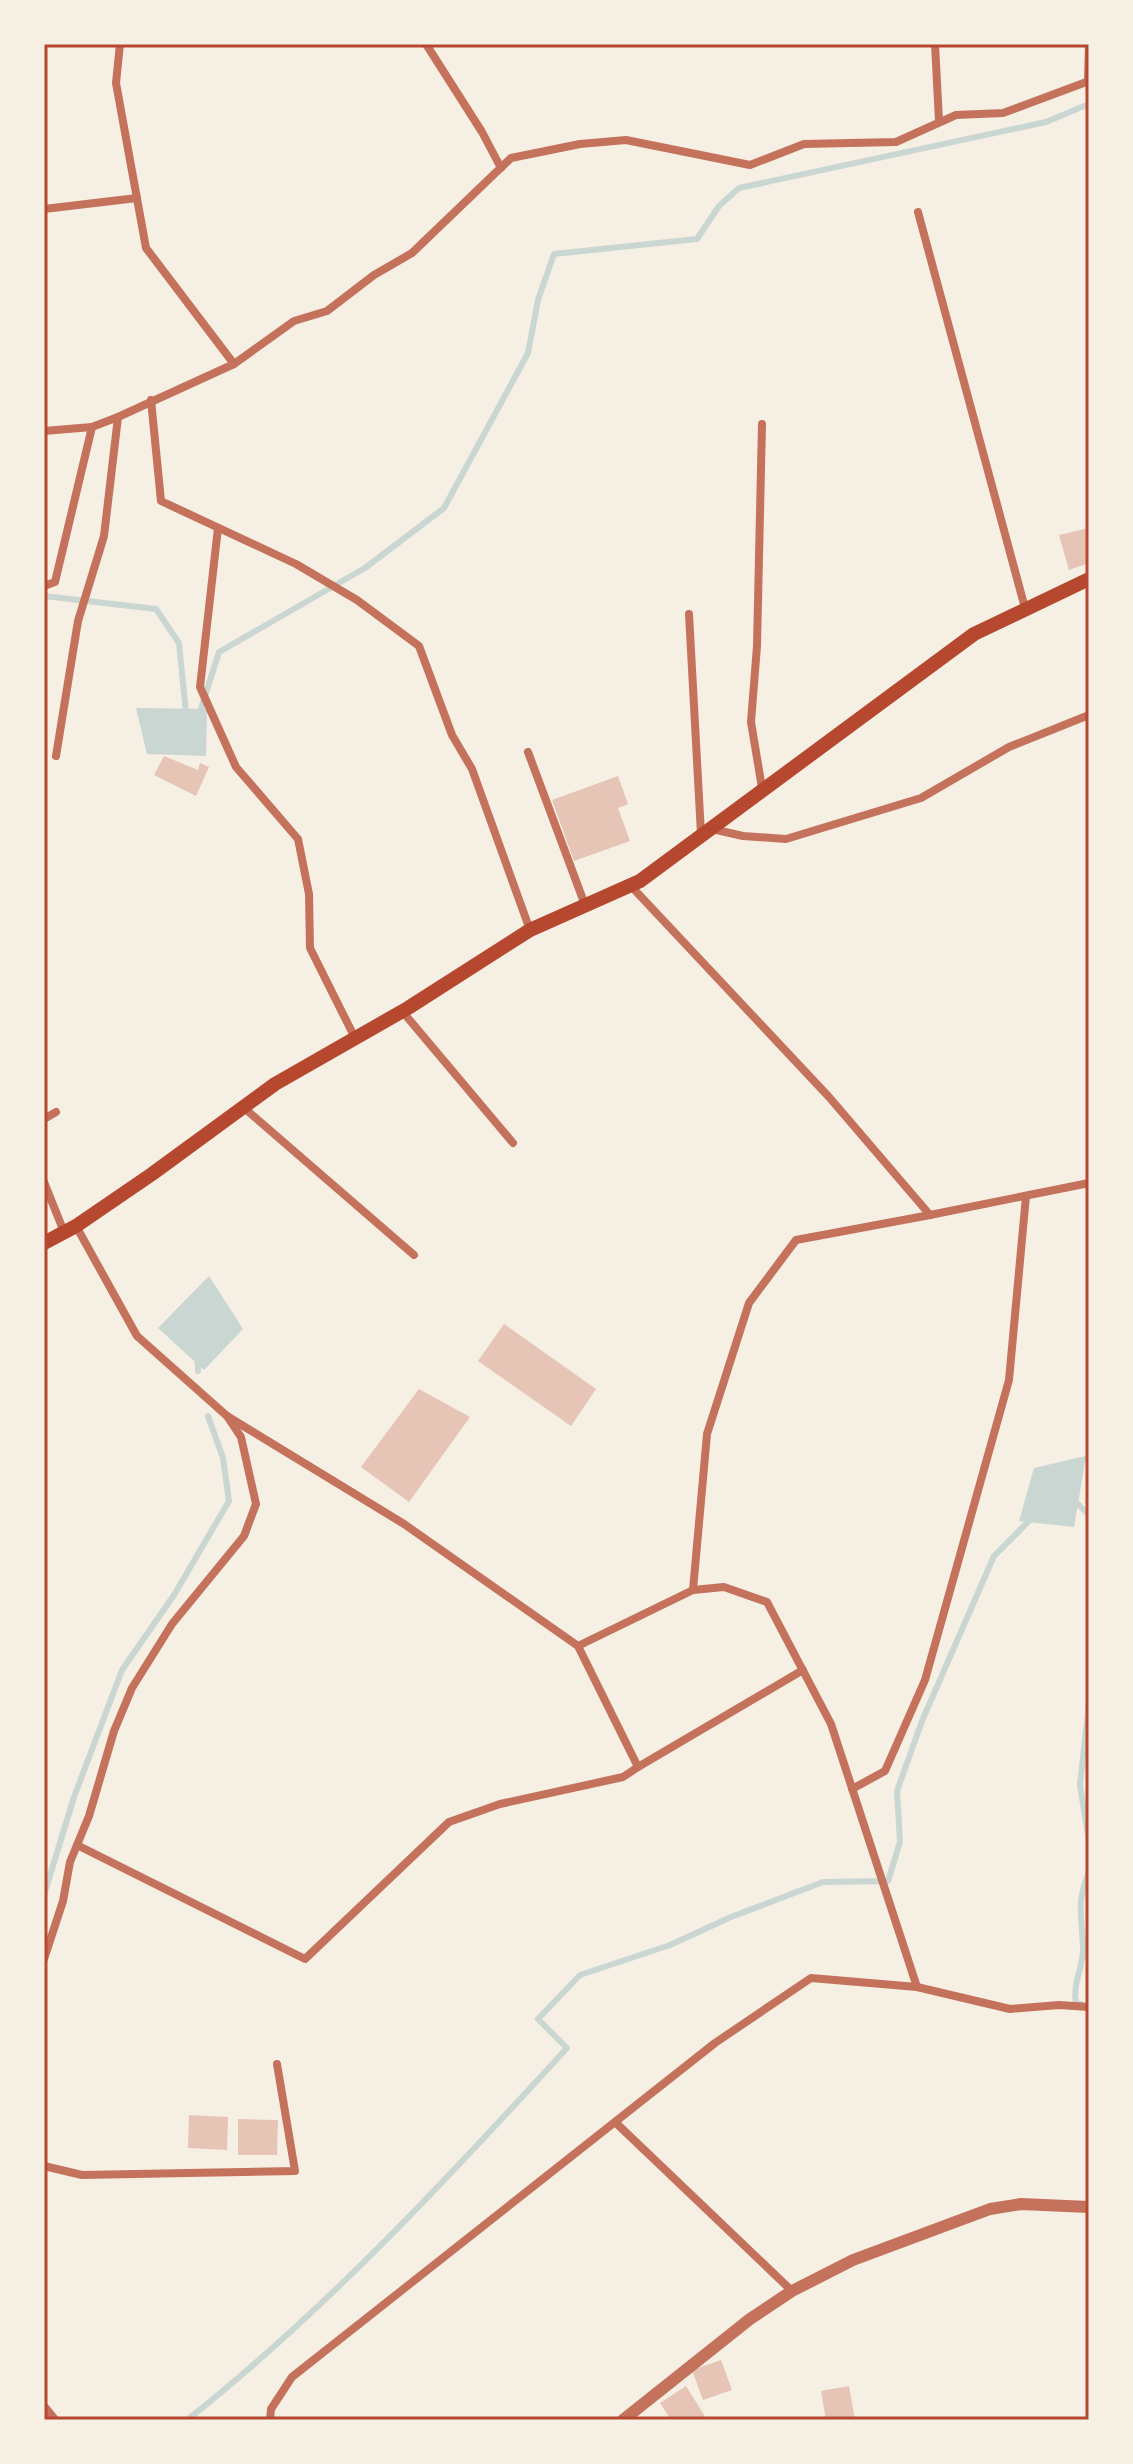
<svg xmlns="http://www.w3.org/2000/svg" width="1133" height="2464" font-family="Signika,sans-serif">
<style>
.water{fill:#c9d6d2}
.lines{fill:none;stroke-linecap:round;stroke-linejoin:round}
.stream{stroke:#c9d6d2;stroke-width:6}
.building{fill:#e6c5b7}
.minor{stroke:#c5725c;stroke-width:8}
.tertiary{stroke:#c5725c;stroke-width:12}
.secondary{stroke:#b5482f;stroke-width:14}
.neatline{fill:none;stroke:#b5482f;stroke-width:3}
</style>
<rect width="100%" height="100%" fill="#f6efe4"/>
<!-- water -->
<g class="water">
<path d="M 136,708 L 207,709 L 206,756 L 147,754 Z"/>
<path d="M 209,1276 L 243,1329 L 204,1370 L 158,1328 Z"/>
<path d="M 1086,1456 L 1074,1527 L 1019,1521 L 1034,1468 Z"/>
</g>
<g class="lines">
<!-- stream -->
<g class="stream">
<path d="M 44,596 L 156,609 L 179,643 L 186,713"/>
<path d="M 199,715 L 219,652 L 365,568 L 444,508 L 528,353 L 538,300 L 554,254 L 697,239 L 719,206 L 739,188 L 1046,122 L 1089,104"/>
<path d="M 197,1355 L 198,1371"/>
<path d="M 1075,1501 L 1089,1515"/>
<path d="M 1089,1703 L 1080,1785 L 1089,1841"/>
<path d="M 44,1895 L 74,1797 L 122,1670 L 174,1595 L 229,1501 L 223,1458 L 208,1416"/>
<path d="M 1081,2004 L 1076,2004 C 1072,1982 1084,1967 1083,1947 C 1082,1917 1076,1902 1089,1872"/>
<path d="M 187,2420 C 326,2310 448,2178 567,2048 L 538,2019 L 580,1975 L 670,1945 L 731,1917 L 823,1882 L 888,1881 L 900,1842 L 897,1791 L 922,1721 L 994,1556 L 1032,1518"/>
</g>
</g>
<!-- building -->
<g class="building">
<path d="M 1089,528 L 1089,563 L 1069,570 L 1059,535 Z"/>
<path d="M 164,756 L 198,770 L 200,763 L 209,767 L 196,796 L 154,775 Z"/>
<path d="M 618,776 L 628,804 L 618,808 L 630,841 L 574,861 L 552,800 Z"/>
<path d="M 504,1324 L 596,1389 L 571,1426 L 478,1361 Z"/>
<path d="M 419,1389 L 470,1417 L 409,1502 L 361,1467 Z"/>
<path d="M 189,2115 L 228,2117 L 227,2150 L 188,2148 Z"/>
<path d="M 238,2119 L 278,2120 L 277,2155 L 238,2155 Z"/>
<path d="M 721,2360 L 732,2390 L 703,2400 L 692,2370 Z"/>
<path d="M 686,2386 L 706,2418 L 702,2420 L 671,2420 L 660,2403 Z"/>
<path d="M 849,2386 L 855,2420 L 826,2420 L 821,2391 Z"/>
</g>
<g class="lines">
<!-- minor -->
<g class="minor">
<path d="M 120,44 L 116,83 L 146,248 L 234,364"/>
<path d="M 426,44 L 482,132 L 501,168"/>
<path d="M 935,44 L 939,121"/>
<path d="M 1088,81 L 1089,44"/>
<path d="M 44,209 L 137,198"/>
<path d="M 918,212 L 1025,608"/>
<path d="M 151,400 L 161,501 L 296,564 L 357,600 L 419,646 L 452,735 L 472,769 L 530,930"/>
<path d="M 44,431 L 92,427 L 118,417 L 234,364 L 294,321 L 327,311 L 374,275 L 412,253 L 511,158 L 580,144 L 626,140 L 750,165 L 804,144 L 896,142 L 956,115 L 1003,113 L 1089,81"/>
<path d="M 218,528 L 200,687 L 236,767 L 298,839 L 309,894 L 310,948 L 355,1038"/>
<path d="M 44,586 L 55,582 L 92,427"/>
<path d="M 689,614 L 701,834"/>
<path d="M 528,752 L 585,905"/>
<path d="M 56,756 L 78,621 L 104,536 L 118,417"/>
<path d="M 762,788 L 751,722 L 757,646 L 762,424"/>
<path d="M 712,829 L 743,836 L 786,839 L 921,798 L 1009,747 L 1089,715"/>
<path d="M 630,885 L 829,1097 L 930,1215 L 1089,1183"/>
<path d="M 402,1011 L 513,1143"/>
<path d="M 243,1107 L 414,1255"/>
<path d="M 44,1119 L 56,1112"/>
<path d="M 44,1182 L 64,1232"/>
<path d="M 693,1590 L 707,1434 L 749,1303 L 796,1240 L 930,1215"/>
<path d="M 578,1646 L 693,1590 L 724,1587 L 767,1602 L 831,1724 L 917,1987"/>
<path d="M 638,1767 L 803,1670"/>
<path d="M 852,1789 L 885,1771 L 925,1680 L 1009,1380 L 1026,1196"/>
<path d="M 77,1845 L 305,1959 L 449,1822 L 500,1804 L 623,1777 L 638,1767 L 578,1646 L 404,1524 L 227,1416"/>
<path d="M 44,1959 L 63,1901 L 70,1862 L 89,1816 L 114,1731 L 132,1688 L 172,1624 L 244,1536 L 256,1504 L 241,1437 L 227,1416 L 137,1336 L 76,1226"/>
<path d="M 615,2122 L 792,2291"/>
<path d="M 44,2166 L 82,2175 L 295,2171 L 277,2064"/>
<path d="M 270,2420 L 271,2409 L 292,2377 L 715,2043 L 811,1978 L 917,1987 L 1010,2009 L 1059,2005 L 1089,2007"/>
</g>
<!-- tertiary -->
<g class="tertiary">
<path d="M 44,2409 L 53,2420"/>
<path d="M 623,2420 L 750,2319 L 792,2291 L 853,2260 L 990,2209 L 1021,2204 L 1089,2207"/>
</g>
<!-- secondary -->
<path class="secondary" d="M 44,1243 L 76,1226 L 152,1174 L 275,1084 L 408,1008 L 530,930 L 640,881 L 974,634 L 1089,579"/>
</g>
<!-- border -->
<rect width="1133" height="2464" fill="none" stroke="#f6efe4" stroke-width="92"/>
<rect x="46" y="46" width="1041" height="2372" class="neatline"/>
</svg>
